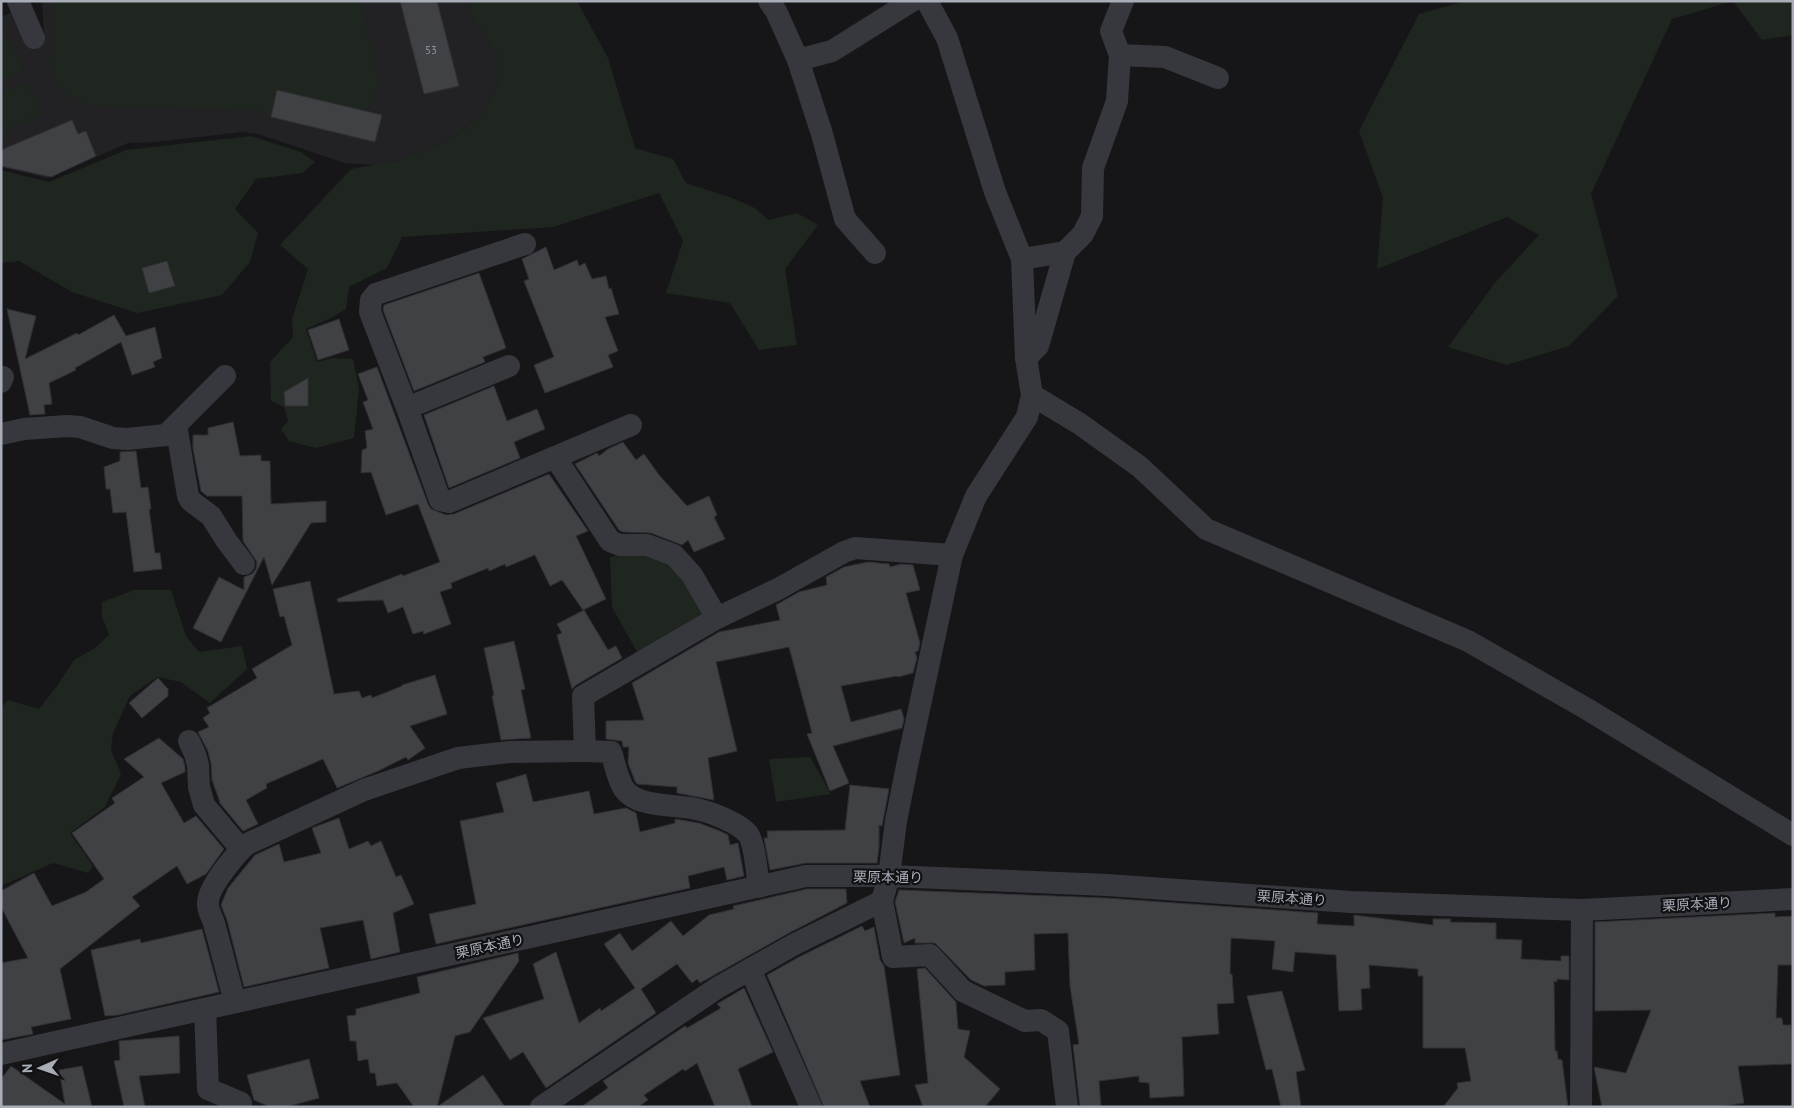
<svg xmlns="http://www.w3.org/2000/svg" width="1794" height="1108" font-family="'PT Sans','Noto Sans JP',sans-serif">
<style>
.built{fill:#222225}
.green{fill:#1e261f}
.building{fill:#404145;stroke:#303034}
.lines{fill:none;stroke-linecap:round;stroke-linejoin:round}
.street{stroke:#37383d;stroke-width:22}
.labels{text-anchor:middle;stroke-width:4.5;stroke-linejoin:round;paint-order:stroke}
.number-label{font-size:11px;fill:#8e929b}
.street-label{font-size:14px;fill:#a8adb8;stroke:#111113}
</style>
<rect width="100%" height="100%" fill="#161618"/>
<!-- built -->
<path class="built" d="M 42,1 L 469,1 L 470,13 L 498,56 L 498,84 L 483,113 L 450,140 L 401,160 L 374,165 L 345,163 L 258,134 L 242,132 L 155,142 L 128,143 L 48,178 L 1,167 L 1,17 L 14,11 L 44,34 Z"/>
<!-- green -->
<g class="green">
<path d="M 54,1 L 360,1 L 380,84 L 366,112 L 271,117 L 260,111 L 87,105 L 62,89 L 52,73 L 47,58 L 54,55 Z"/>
<path d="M 469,1 L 577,1 L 608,58 L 635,148 L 673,159 L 686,183 L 732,198 L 755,208 L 768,220 L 797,213 L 818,225 L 785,269 L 797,345 L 759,350 L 730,303 L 666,293 L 683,241 L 659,193 L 553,227 L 402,237 L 387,268 L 349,287 L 346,309 L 329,319 L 306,329 L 317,362 L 332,358 L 353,359 L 359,389 L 354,438 L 316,448 L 289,441 L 281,429 L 288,421 L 284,407 L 271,401 L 270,362 L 293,337 L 292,319 L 308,269 L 280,245 L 351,169 L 401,160 L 450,140 L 483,113 L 498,84 L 498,56 L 470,13 Z"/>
<path d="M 1466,1 L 1733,1 L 1672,19 L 1591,194 L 1618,296 L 1569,346 L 1507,365 L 1448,347 L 1494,284 L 1539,235 L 1507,217 L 1377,269 L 1383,198 L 1359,131 L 1419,14 Z"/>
<path d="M 1733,1 L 1793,1 L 1793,35 L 1762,40 Z"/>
<path d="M 10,39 L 23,71 L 1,80 L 1,43 Z"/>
<path d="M 29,82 L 42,115 L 1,131 L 1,93 Z"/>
<path d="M 251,136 L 301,152 L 315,162 L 302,173 L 256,179 L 235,209 L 258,233 L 250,262 L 222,295 L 137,313 L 72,292 L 19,261 L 1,263 L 1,170 L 49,182 L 126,150 Z"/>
<path d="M 639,552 L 665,560 L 688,585 L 706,616 L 640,657 L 612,607 L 610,557 Z"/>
<path d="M 134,590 L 171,590 L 186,636 L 199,652 L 242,646 L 247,669 L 210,703 L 181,682 L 157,677 L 130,696 L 113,733 L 111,750 L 121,774 L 105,807 L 70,833 L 93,866 L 88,873 L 53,863 L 1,886 L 1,708 L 8,700 L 39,709 L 57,686 L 74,660 L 95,648 L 109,635 L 102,616 L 102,602 Z"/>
<path d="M 810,757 L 831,794 L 776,802 L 769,759 Z"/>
</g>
<!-- building -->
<g class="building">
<path d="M 400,1 L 437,1 L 459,86 L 424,94 Z"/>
<path d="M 277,90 L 382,115 L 375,142 L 271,117 Z"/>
<path d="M 72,120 L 78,134 L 86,131 L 96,156 L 51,177 L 1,166 L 1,150 Z"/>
<path d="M 546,247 L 554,270 L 577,260 L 579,266 L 585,263 L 592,279 L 606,276 L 609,289 L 611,288 L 619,314 L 605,317 L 618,351 L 608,355 L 613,367 L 545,393 L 534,365 L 554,357 L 524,281 L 529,279 L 522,259 Z"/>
<path d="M 167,261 L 175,286 L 149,293 L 142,268 Z"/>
<path d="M 479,273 L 506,348 L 483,357 L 485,362 L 414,391 L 383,310 L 384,305 Z"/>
<path d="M 7,309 L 36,316 L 25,359 L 77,333 L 78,335 L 114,315 L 126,336 L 155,327 L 162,358 L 153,362 L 155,367 L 132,375 L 121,342 L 75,368 L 76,370 L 49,383 L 52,404 L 44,405 L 45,414 L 30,415 Z"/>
<path d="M 339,319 L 349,350 L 318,360 L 308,330 Z"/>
<path d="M 377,367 L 428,504 L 431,509 L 446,515 L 454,514 L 549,474 L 588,531 L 576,536 L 606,599 L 583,610 L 562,580 L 550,586 L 535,555 L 506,567 L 505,564 L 489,571 L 488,568 L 451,583 L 452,588 L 440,592 L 451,624 L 424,634 L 423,631 L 413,634 L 403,607 L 388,613 L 383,600 L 338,602 L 337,599 L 402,574 L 403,576 L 440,562 L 418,504 L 386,515 L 371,472 L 361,473 L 362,450 L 367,448 L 365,431 L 373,429 L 363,402 L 368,400 L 358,374 Z"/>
<path d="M 308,378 L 308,406 L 285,406 L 284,392 Z"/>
<path d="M 494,386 L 507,421 L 537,409 L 545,429 L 514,442 L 520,458 L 449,488 L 424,415 Z"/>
<path d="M 233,422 L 240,456 L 261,455 L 261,461 L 270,461 L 271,504 L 326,501 L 326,522 L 311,523 L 272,585 L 264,557 L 221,642 L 193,628 L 219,577 L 244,590 L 244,577 L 252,574 L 256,569 L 257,562 L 243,541 L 242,496 L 207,496 L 201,491 L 193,449 L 193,435 L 208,435 L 208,428 Z"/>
<path d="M 623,442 L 636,460 L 644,454 L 659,475 L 687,506 L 709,496 L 717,515 L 714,517 L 725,539 L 694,552 L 688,540 L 682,545 L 651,533 L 623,532 L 619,530 L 575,464 L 597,453 L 599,456 L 608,449 Z"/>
<path d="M 136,451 L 141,488 L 148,487 L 151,509 L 149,509 L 155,553 L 160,553 L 162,569 L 134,572 L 126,512 L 113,513 L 110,489 L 106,489 L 104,467 L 120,461 L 120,452 Z"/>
<path d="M 868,562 L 889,564 L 890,567 L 901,564 L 913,565 L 920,590 L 906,593 L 920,643 L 918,651 L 915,652 L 917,658 L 913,673 L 898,677 L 897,676 L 841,686 L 851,722 L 901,709 L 904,719 L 902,728 L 833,746 L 849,783 L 830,791 L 807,734 L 812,733 L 789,647 L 716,662 L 737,751 L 708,758 L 714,800 L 677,793 L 677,787 L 637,784 L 635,781 L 628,763 L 629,747 L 623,747 L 622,741 L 606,739 L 606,721 L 644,720 L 632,683 L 719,632 L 780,620 L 776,605 L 799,592 L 827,585 L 826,577 L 844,567 Z"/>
<path d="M 310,581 L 334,694 L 359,691 L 362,698 L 371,695 L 372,698 L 402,686 L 402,685 L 435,675 L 447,714 L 410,726 L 425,748 L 408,760 L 406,757 L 378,771 L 337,788 L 323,759 L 266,784 L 267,788 L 246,800 L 258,824 L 243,831 L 219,802 L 220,802 L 212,780 L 211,764 L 208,751 L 198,732 L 209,727 L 203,718 L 210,713 L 207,708 L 257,678 L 252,669 L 292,645 L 284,616 L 280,617 L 273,589 Z"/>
<path d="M 584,610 L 608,650 L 616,646 L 622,658 L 576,685 L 572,689 L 557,635 L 562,633 L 557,624 Z"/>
<path d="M 514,641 L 525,689 L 521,690 L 531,738 L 501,740 L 492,696 L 494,695 L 484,648 Z"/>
<path d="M 158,678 L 168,689 L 168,696 L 142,718 L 129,703 Z"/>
<path d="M 159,738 L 183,759 L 185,767 L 185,772 L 161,783 L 184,823 L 196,816 L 224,849 L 206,874 L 187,884 L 177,866 L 132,897 L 140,906 L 60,969 L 71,1019 L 31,1027 L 33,1034 L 1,1040 L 1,963 L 28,958 L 1,907 L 1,891 L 34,873 L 52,906 L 86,892 L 104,879 L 72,833 L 115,803 L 112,798 L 144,777 L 124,759 Z"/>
<path d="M 526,774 L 533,802 L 589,791 L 594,814 L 626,808 L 636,813 L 640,832 L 675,823 L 675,819 L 699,823 L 720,831 L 728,835 L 730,845 L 738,843 L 744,876 L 727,880 L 724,867 L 688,876 L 690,888 L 436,944 L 429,914 L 476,904 L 460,821 L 504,812 L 496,783 Z"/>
<path d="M 850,785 L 889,789 L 882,826 L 879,825 L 879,847 L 877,863 L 806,863 L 770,870 L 764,838 L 768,838 L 767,831 L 845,830 Z"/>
<path d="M 339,818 L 349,849 L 368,841 L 371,846 L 381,841 L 396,877 L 401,875 L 414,904 L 393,913 L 400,952 L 371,959 L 363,920 L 320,928 L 329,968 L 244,987 L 227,920 L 221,905 L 228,888 L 255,855 L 279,844 L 284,862 L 321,853 L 312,828 Z"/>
<path d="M 807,889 L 846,889 L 847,903 L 789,933 L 700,983 L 697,979 L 692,983 L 677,964 L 641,989 L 656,1013 L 546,1088 L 523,1052 L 510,1060 L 483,1018 L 544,999 L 533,964 L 556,952 L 579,1023 L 600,1008 L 601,1011 L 635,988 L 604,944 L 620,933 L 632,951 L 671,921 L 683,936 L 709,915 L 734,909 L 733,906 Z"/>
<path d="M 899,890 L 1106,898 L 1318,913 L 1317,924 L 1354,926 L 1354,915 L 1433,925 L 1433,919 L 1451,919 L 1450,922 L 1496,923 L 1496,939 L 1522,940 L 1521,959 L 1561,961 L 1561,956 L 1569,956 L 1569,980 L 1557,979 L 1557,982 L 1554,981 L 1555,1051 L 1557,1051 L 1558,1059 L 1562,1060 L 1568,1107 L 1443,1107 L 1458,1088 L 1457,1083 L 1471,1081 L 1465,1048 L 1423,1048 L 1423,976 L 1418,976 L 1418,969 L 1369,965 L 1370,988 L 1361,989 L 1362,1010 L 1339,1011 L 1336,955 L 1295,952 L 1293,972 L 1272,969 L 1275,941 L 1231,938 L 1230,974 L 1232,974 L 1234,1003 L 1217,1004 L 1219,1034 L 1182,1037 L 1184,1096 L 1150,1098 L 1149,1083 L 1139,1082 L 1139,1076 L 1099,1081 L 1101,1107 L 1080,1107 L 1073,1045 L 1079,1044 L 1070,986 L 1068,933 L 1034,934 L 1035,970 L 1005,972 L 1005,985 L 984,986 L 971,980 L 935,943 L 915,943 L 915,938 L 904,943 L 895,902 Z"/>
<path d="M 1775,913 L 1775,917 L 1793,916 L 1793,965 L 1778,965 L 1776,1018 L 1782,1018 L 1783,1025 L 1791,1025 L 1792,1064 L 1738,1066 L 1744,1103 L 1718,1107 L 1602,1107 L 1594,1067 L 1626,1073 L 1651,1010 L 1595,1011 L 1595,922 Z"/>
<path d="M 862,926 L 865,931 L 874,927 L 880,960 L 884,966 L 900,1075 L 860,1081 L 870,1107 L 824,1107 L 767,975 L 801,956 Z"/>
<path d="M 202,929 L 219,992 L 118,1015 L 105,1016 L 91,950 L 140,939 L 141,943 Z"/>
<path d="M 518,953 L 519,961 L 470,1032 L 455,1036 L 437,1107 L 414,1107 L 397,1083 L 377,1086 L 375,1073 L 370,1073 L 368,1059 L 358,1061 L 356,1041 L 350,1041 L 347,1016 L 356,1015 L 356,1009 L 420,993 L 417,977 Z"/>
<path d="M 925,968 L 956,1002 L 958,1029 L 970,1031 L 964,1057 L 1000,1089 L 985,1107 L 923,1107 L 915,1085 L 928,1083 L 917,969 Z"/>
<path d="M 744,988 L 773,1052 L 738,1069 L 752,1107 L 715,1107 L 697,1063 L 685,1071 L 683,1069 L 644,1095 L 648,1100 L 638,1107 L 581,1107 L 608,1088 L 603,1081 L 685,1026 L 687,1028 L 721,1008 L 717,1004 Z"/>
<path d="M 1282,991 L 1305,1070 L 1296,1072 L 1301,1107 L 1281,1107 L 1272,1069 L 1266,1070 L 1247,996 Z"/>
<path d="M 179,1036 L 180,1073 L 139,1076 L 145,1107 L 124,1107 L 114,1061 L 120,1060 L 119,1041 Z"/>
<path d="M 309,1059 L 319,1098 L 286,1107 L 270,1107 L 254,1100 L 247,1075 Z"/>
<path d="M 11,1066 L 65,1104 L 59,1070 L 82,1066 L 92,1107 L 1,1107 L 1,1079 Z"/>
<path d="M 483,1075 L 505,1107 L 437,1107 Z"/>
</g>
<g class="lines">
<!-- street -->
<g class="street">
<path d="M 18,1 L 34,38"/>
<path d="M 769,1 L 776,11 L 798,60 L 822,134 L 845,219 L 875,253"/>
<path d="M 927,1 L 947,38 L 995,192 L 1022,259 L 1026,358 L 1032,395 L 1027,417 L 976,496 L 952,555 L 908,761 L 896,821 L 889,876 L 882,901 L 893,957 L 930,955 L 963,991 L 1025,1021 L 1041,1020 L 1058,1031 L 1067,1107"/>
<path d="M 1120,55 L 1165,57 L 1218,78"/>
<path d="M 798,60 L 832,51 L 912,1"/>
<path d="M 525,244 L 376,294 L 371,300 L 370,312 L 407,408 L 440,500 L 449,502 L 631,425"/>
<path d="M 1022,259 L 1065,252"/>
<path d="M 1026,358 L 1038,346 L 1065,252 L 1083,234 L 1092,216 L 1093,168 L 1117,101 L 1120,55 L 1111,31 L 1123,1"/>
<path d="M 1,382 L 3,377"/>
<path d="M 1032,395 L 1080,424 L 1140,467 L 1206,529 L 1468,641 L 1587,709 L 1793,835"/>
<path d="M 407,408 L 509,366"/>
<path d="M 176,425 L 188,496 L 191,501 L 211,516 L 226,540 L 244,564"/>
<path d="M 1,434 L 24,429 L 67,426 L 80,427 L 113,438 L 127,439 L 166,435 L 225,376"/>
<path d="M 555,457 L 610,541 L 620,545 L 647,545 L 674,555 L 692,575 L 717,618"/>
<path d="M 189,741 L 195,754 L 198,765 L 199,787 L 204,805 L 241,849"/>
<path d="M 585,751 L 611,752 C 615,764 617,778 624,789 C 637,808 676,804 696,809 C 711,812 739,823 748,834 C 755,844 757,874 759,887"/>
<path d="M 750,969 L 811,1107"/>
<path d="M 235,1002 C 228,977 222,952 215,927 C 214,920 208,912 208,905 C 206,889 235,855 247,844 L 364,790 L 458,758 L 510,752 L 585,751 L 583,696 L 717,618 L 778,589 L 844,552 L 855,548 L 952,555"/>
<path d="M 205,1009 L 208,1089 L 241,1103"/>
<path d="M 1,1054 L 806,876 L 889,876 L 1107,885 L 1351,902 L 1582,910 L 1793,899"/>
<path d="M 541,1107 L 717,988 L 795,944 L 882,901"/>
<path d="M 1581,1107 L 1582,910"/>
</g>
</g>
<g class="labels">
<!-- number labels -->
<g class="number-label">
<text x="431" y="54">53</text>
</g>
<!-- street labels -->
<g class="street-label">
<text transform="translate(888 877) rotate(1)" y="5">栗原本通り</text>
<text transform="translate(1292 898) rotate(4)" y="5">栗原本通り</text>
<text transform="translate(1697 904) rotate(-3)" y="5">栗原本通り</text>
<text transform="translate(490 946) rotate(-12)" y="5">栗原本通り</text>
</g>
</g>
<!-- border -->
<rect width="1794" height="1108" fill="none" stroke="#a8adb8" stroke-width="5"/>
<!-- north arrow -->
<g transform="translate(40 1068) rotate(268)" stroke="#111113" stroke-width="4" paint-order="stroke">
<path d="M0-4L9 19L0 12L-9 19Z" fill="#a8adb8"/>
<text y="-8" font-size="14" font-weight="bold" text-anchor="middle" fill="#a8adb8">N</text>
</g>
</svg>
